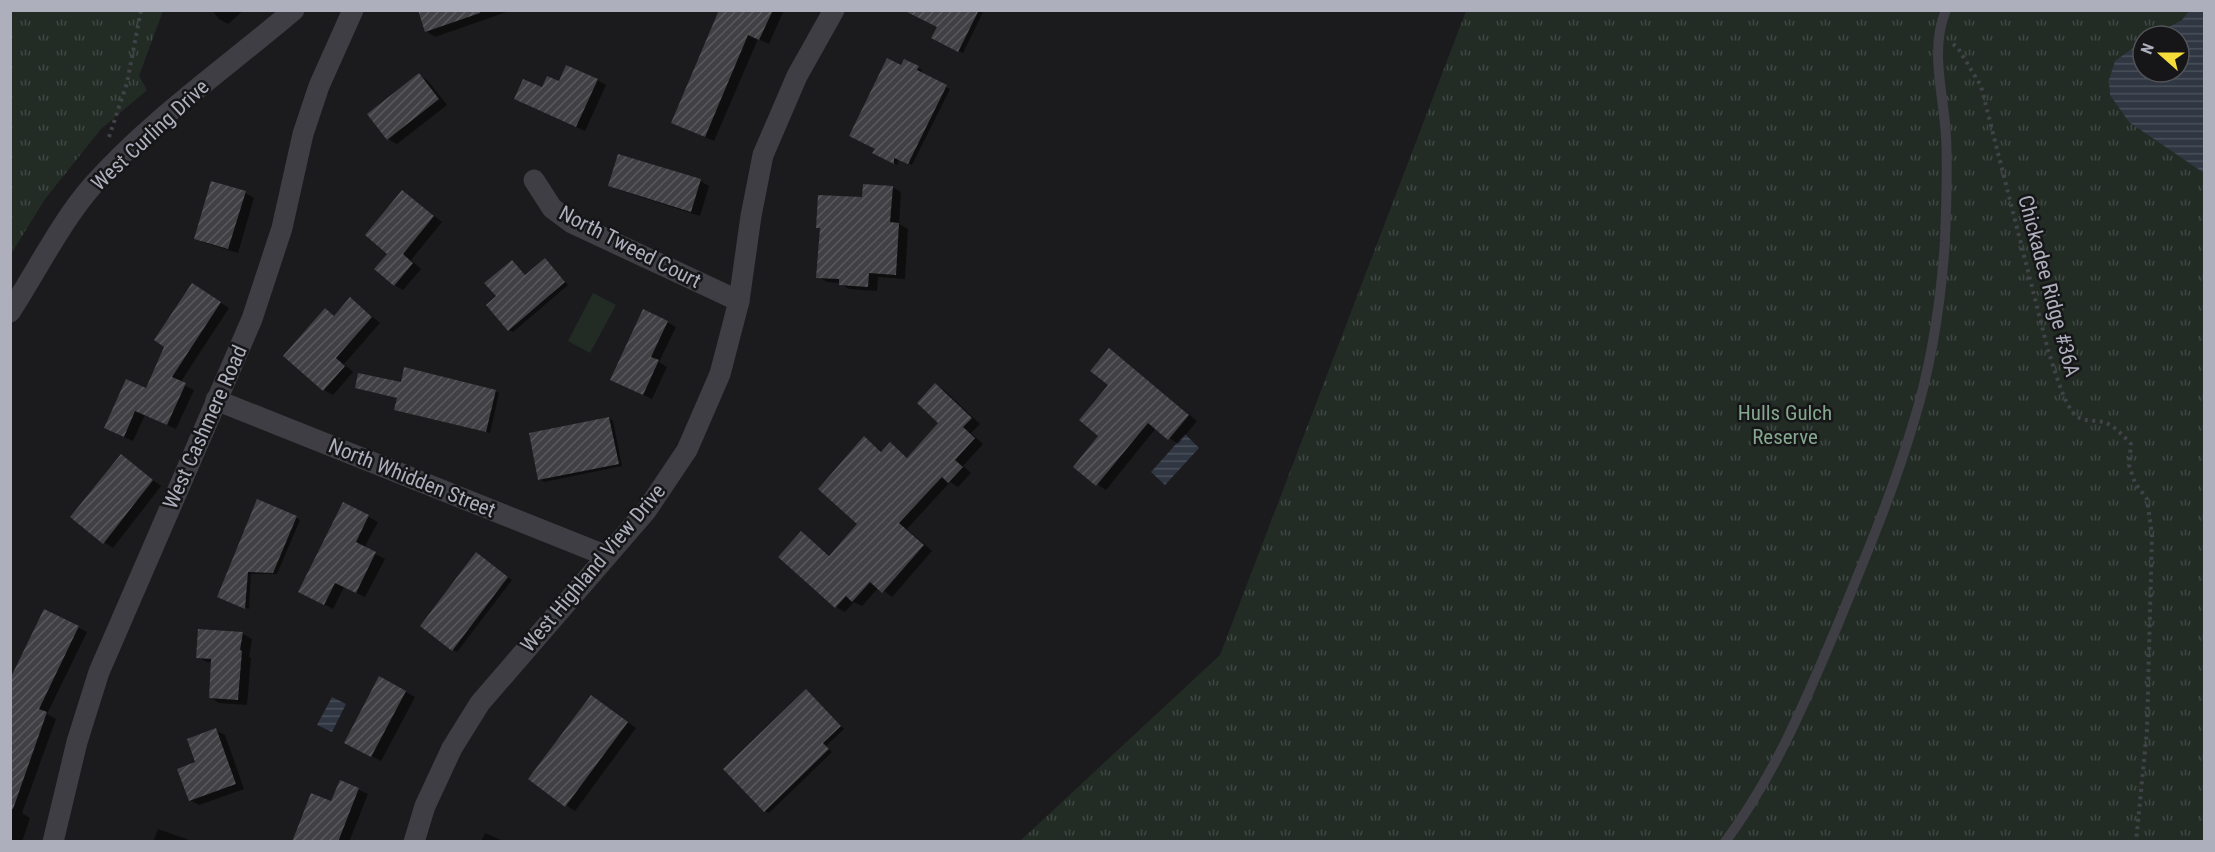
<svg xmlns="http://www.w3.org/2000/svg" width="2215" height="852" font-family="'Roboto Condensed',sans-serif">
<style>
.grass{fill:url(#grass-tufts);fill-rule:evenodd}
.pitch{fill:#222c25}
.water{fill:url(#water-rules)}
.shadow{fill:#0007}
.building{fill:url(#building-hatch)}
.lines{fill:none;stroke-linecap:round;stroke-linejoin:round}
.path{stroke:#424249;stroke-width:4;stroke-dasharray:3 4.5;stroke-linecap:butt}
.lane{stroke:#3e3e44;stroke-width:10}
.street{stroke:#3e3e44;stroke-width:21}
.labels{text-anchor:middle;stroke-width:5;stroke-linejoin:round;paint-order:stroke}
.street-label{font-size:21px;fill:#adafbd;stroke:#161618}
.park-label{font-size:21px;fill:#84a88e;stroke:#161618}
</style>
<defs>
<pattern id="grass-tufts" width="24" height="20" patternUnits="userSpaceOnUse" patternTransform="scale(1.5)"><rect width="24" height="20" fill="#222c25"/><path d="M3 7l-1-3M5 7V3M7 7l1-3M15 17l-1-3M17 17v-4M19 17l1-3" fill="none" stroke="#3f4843"/></pattern>
<pattern id="water-rules" width="6" height="5" patternUnits="userSpaceOnUse" patternTransform="scale(1.5)"><rect width="6" height="5" fill="#303642"/><path d="M0 2.5h6" fill="none" stroke="#4b515b"/></pattern>
<pattern id="building-hatch" width="6" height="6" patternUnits="userSpaceOnUse" patternTransform="scale(1.5)"><rect width="6" height="6" fill="#404045"/><path d="M-1 1l2-2M0 6l6-6M5 7l2-2" fill="none" stroke="#59595e"/></pattern>
</defs>
<rect width="100%" height="100%" fill="#1b1b1d"/>
<!-- grass -->
<g class="grass">
<path d="M 11,10 L 163,11 L 139,76 L 147,90 L 101,129 L 45,199 L 11,254 Z"/>
<path d="M 1466,11 L 2204,11 L 2204,841 L 1019,842 L 1220,655 ZM 2143,36 L 2179,36 L 2179,72 L 2143,72 Z"/>
</g>
<!-- pitch -->
<path class="pitch" d="M 593,293 L 616,305 L 590,353 L 568,341 Z"/>
<!-- water -->
<g class="water">
<path d="M 2189,11 L 2204,11 L 2204,173 L 2129,122 L 2110,95 L 2109,80 L 2115,61 L 2143,41 L 2143,72 L 2179,72 L 2179,36 L 2152,36 L 2182,20 Z"/>
<path d="M 1185,434 L 1199,448 L 1165,485 L 1151,472 Z"/>
<path d="M 332,697 L 346,704 L 332,732 L 317,725 Z"/>
</g>
<!-- shadow -->
<g class="shadow">
<path d="M 212,10 L 244,10 L 228,24 L 219,19 Z"/>
<path d="M 419,10 L 512,10 L 435,37 L 426,31 Z"/>
<path d="M 721,10 L 784,10 L 769,44 L 758,39 L 714,141 L 682,127 Z"/>
<path d="M 914,10 L 984,10 L 963,53 L 933,38 L 939,27 Z"/>
<path d="M 904,61 L 922,70 L 920,74 L 950,89 L 912,165 L 898,158 L 898,165 L 874,153 Z"/>
<path d="M 419,75 L 428,81 L 447,105 L 397,144 L 388,139 Z"/>
<path d="M 597,80 L 606,85 L 585,131 L 525,104 L 543,89 L 560,83 Z"/>
<path d="M 700,181 L 709,186 L 700,216 L 619,190 L 610,185 Z"/>
<path d="M 892,187 L 901,192 L 899,224 L 908,229 L 905,279 L 878,277 L 877,291 L 849,289 L 840,283 L 827,282 L 818,277 L 821,229 L 818,227 Z"/>
<path d="M 403,192 L 442,222 L 411,260 L 421,269 L 403,290 L 394,285 L 389,254 Z"/>
<path d="M 245,193 L 254,198 L 238,253 L 205,243 L 196,238 Z"/>
<path d="M 545,260 L 568,285 L 513,332 L 509,330 L 498,296 L 512,262 L 526,276 Z"/>
<path d="M 201,290 L 229,308 L 180,383 L 194,390 L 176,429 L 145,415 L 133,441 L 115,433 L 147,390 Z"/>
<path d="M 351,299 L 380,323 L 344,364 L 353,372 L 333,395 L 324,390 L 325,310 L 336,317 Z"/>
<path d="M 667,322 L 676,327 L 659,362 L 667,367 L 652,399 L 621,384 Z"/>
<path d="M 1109,350 L 1118,356 L 1197,421 L 1178,444 L 1156,428 L 1106,490 L 1097,484 L 1100,436 L 1110,385 Z"/>
<path d="M 402,383 L 495,391 L 499,393 L 490,433 L 400,411 L 398,398 L 356,388 Z"/>
<path d="M 935,385 L 944,390 L 980,424 L 971,433 L 983,444 L 963,466 L 971,473 L 958,487 L 950,482 L 907,529 L 932,551 L 892,597 L 879,587 L 862,606 L 854,602 L 845,612 L 836,607 L 801,533 L 830,556 L 859,524 L 864,437 L 883,452 L 890,444 L 908,458 L 940,423 Z"/>
<path d="M 609,418 L 613,421 L 622,466 L 544,482 L 540,479 Z"/>
<path d="M 121,456 L 161,486 L 113,548 L 104,542 Z"/>
<path d="M 344,504 L 378,522 L 364,548 L 385,559 L 365,597 L 344,587 L 333,609 L 309,596 Z"/>
<path d="M 296,517 L 300,520 L 277,574 L 251,574 L 249,609 L 223,598 Z"/>
<path d="M 481,557 L 512,580 L 457,652 L 422,626 Z"/>
<path d="M 78,627 L 87,632 L 47,714 L 56,719 L 22,813 L 30,818 L 22,842 L 10,842 L 10,682 Z"/>
<path d="M 199,631 L 243,634 L 252,639 L 249,657 L 251,658 L 247,705 L 219,703 L 210,697 L 213,663 L 207,662 L 198,657 Z"/>
<path d="M 379,678 L 415,697 L 381,761 L 346,742 Z"/>
<path d="M 807,691 L 844,729 L 826,746 L 832,752 L 769,813 L 765,811 Z"/>
<path d="M 592,697 L 636,728 L 575,811 L 566,805 Z"/>
<path d="M 215,730 L 225,735 L 244,789 L 199,805 L 190,800 L 197,763 Z"/>
<path d="M 341,782 L 368,794 L 349,842 L 294,842 L 332,803 Z"/>
<path d="M 158,829 L 192,841 L 193,842 L 153,842 Z"/>
<path d="M 485,833 L 506,842 L 481,842 Z"/>
</g>
<!-- building -->
<g class="building">
<path d="M 418,10 L 480,10 L 480,13 L 425,32 Z"/>
<path d="M 719,10 L 773,10 L 759,40 L 748,35 L 705,137 L 671,123 Z"/>
<path d="M 903,10 L 979,10 L 958,52 L 931,38 L 937,27 Z"/>
<path d="M 887,58 L 901,65 L 904,59 L 919,66 L 917,70 L 947,85 L 908,164 L 894,158 L 894,164 L 872,153 L 875,149 L 849,136 Z"/>
<path d="M 566,65 L 598,79 L 576,127 L 514,99 L 523,79 L 542,87 L 547,76 L 559,81 Z"/>
<path d="M 419,73 L 439,99 L 387,140 L 367,114 Z"/>
<path d="M 618,154 L 701,179 L 691,212 L 608,186 Z"/>
<path d="M 211,181 L 246,191 L 228,249 L 194,239 Z"/>
<path d="M 863,184 L 893,186 L 890,222 L 899,223 L 896,275 L 869,273 L 868,287 L 839,285 L 839,279 L 816,278 L 820,228 L 816,228 L 818,195 L 862,197 Z"/>
<path d="M 402,190 L 434,216 L 403,254 L 413,263 L 394,286 L 374,269 L 387,254 L 365,235 Z"/>
<path d="M 545,258 L 565,282 L 508,331 L 486,305 L 496,296 L 484,283 L 512,260 L 525,275 Z"/>
<path d="M 192,283 L 221,302 L 172,377 L 186,383 L 167,425 L 135,411 L 124,437 L 104,428 L 126,379 L 146,388 L 164,347 L 154,340 Z"/>
<path d="M 350,297 L 372,317 L 336,358 L 345,366 L 323,391 L 283,356 L 325,308 L 334,316 Z"/>
<path d="M 643,309 L 668,321 L 651,357 L 659,360 L 643,395 L 610,380 Z"/>
<path d="M 1109,348 L 1189,415 L 1168,440 L 1148,423 L 1096,486 L 1073,467 L 1098,436 L 1079,420 L 1108,385 L 1090,371 Z"/>
<path d="M 404,367 L 496,390 L 486,432 L 394,410 L 397,398 L 355,388 L 358,373 L 401,382 Z"/>
<path d="M 935,383 L 972,418 L 963,427 L 975,438 L 955,460 L 963,467 L 948,483 L 942,477 L 899,523 L 924,545 L 882,593 L 870,582 L 852,602 L 846,596 L 835,608 L 778,557 L 801,531 L 829,556 L 857,524 L 818,489 L 864,436 L 881,452 L 890,442 L 907,458 L 938,423 L 917,403 Z"/>
<path d="M 609,417 L 619,464 L 538,480 L 529,433 Z"/>
<path d="M 121,454 L 153,480 L 103,544 L 70,517 Z"/>
<path d="M 257,499 L 297,516 L 273,573 L 248,572 L 245,609 L 217,597 Z"/>
<path d="M 343,502 L 369,515 L 356,542 L 376,552 L 356,593 L 335,583 L 324,605 L 298,592 Z"/>
<path d="M 476,552 L 508,577 L 452,651 L 420,626 Z"/>
<path d="M 44,609 L 79,626 L 39,709 L 47,712 L 13,809 L 10,809 L 10,679 Z"/>
<path d="M 198,629 L 243,632 L 240,650 L 242,651 L 238,700 L 209,698 L 211,659 L 196,658 Z"/>
<path d="M 379,676 L 406,691 L 371,757 L 344,743 Z"/>
<path d="M 806,689 L 841,726 L 823,743 L 829,749 L 764,812 L 723,769 Z"/>
<path d="M 591,695 L 628,722 L 565,807 L 528,779 Z"/>
<path d="M 216,728 L 236,784 L 189,801 L 177,769 L 195,762 L 187,739 Z"/>
<path d="M 340,780 L 359,788 L 338,842 L 292,842 L 311,793 L 331,801 Z"/>
</g>
<g class="lines">
<!-- path -->
<g class="path">
<path d="M 1953,44 L 1958,48 L 1981,86 L 2048,350 C 2054,367 2063,403 2075,415 C 2084,423 2096,419 2106,423 C 2116,427 2123,436 2131,444 L 2129,465 L 2135,483 L 2147,499 L 2152,535 L 2147,730 L 2136,842"/>
<path d="M 109,137 L 127,83 L 141,10"/>
</g>
<!-- lane -->
<path class="lane" d="M 1725,842 C 1775,775 1806,700 1838,624 C 1865,558 1893,492 1913,424 C 1931,367 1941,300 1945,241 C 1946,207 1948,171 1946,136 C 1944,95 1929,50 1946,10"/>
<!-- street -->
<g class="street">
<path d="M 534,180 L 552,208 L 572,223 L 739,301"/>
<path d="M 10,312 C 36,272 62,220 93,185 C 152,119 227,67 294,10"/>
<path d="M 216,400 L 607,556"/>
<path d="M 53,842 L 77,742 L 99,672 L 252,319 L 282,228 L 303,134 L 319,86 L 353,10"/>
<path d="M 414,842 L 425,806 L 452,748 L 480,703 L 646,511 L 687,450 L 720,374 L 739,301 L 751,216 L 763,155 L 797,76 L 834,10"/>
</g>
</g>
<g class="labels">
<!-- street labels -->
<g class="street-label">
<text transform="translate(150 135) rotate(-43)" y="7">West Curling Drive</text>
<text transform="translate(630 247) rotate(27)" y="7">North Tweed Court</text>
<text transform="translate(2049 286) rotate(75)" y="7">Chickadee Ridge #36A</text>
<text transform="translate(205 427) rotate(-66)" y="7">West Cashmere Road</text>
<text transform="translate(412 478) rotate(22)" y="7">North Whidden Street</text>
<text transform="translate(593 568) rotate(-50)" y="7">West Highland View Drive</text>
</g>
<!-- park labels -->
<g class="park-label">
<text x="1785" y="420">Hulls Gulch<tspan x="1785" dy="24">Reserve</tspan></text>
</g>
</g>
<!-- border -->
<rect width="2215" height="852" fill="none" stroke="#adafbd" stroke-width="24"/>
<!-- north arrow -->
<g transform="translate(2161 54) rotate(291)"><circle r="28" fill="#161618" stroke="#52535a" stroke-width="1.5"/>
<path d="M0-4.5L10 22L0 15L-10 22Z" fill="#f6dd3a"/>
<text y="-9" font-size="16" font-weight="bold" text-anchor="middle" fill="#adafbd">N</text>
</g>
</svg>
